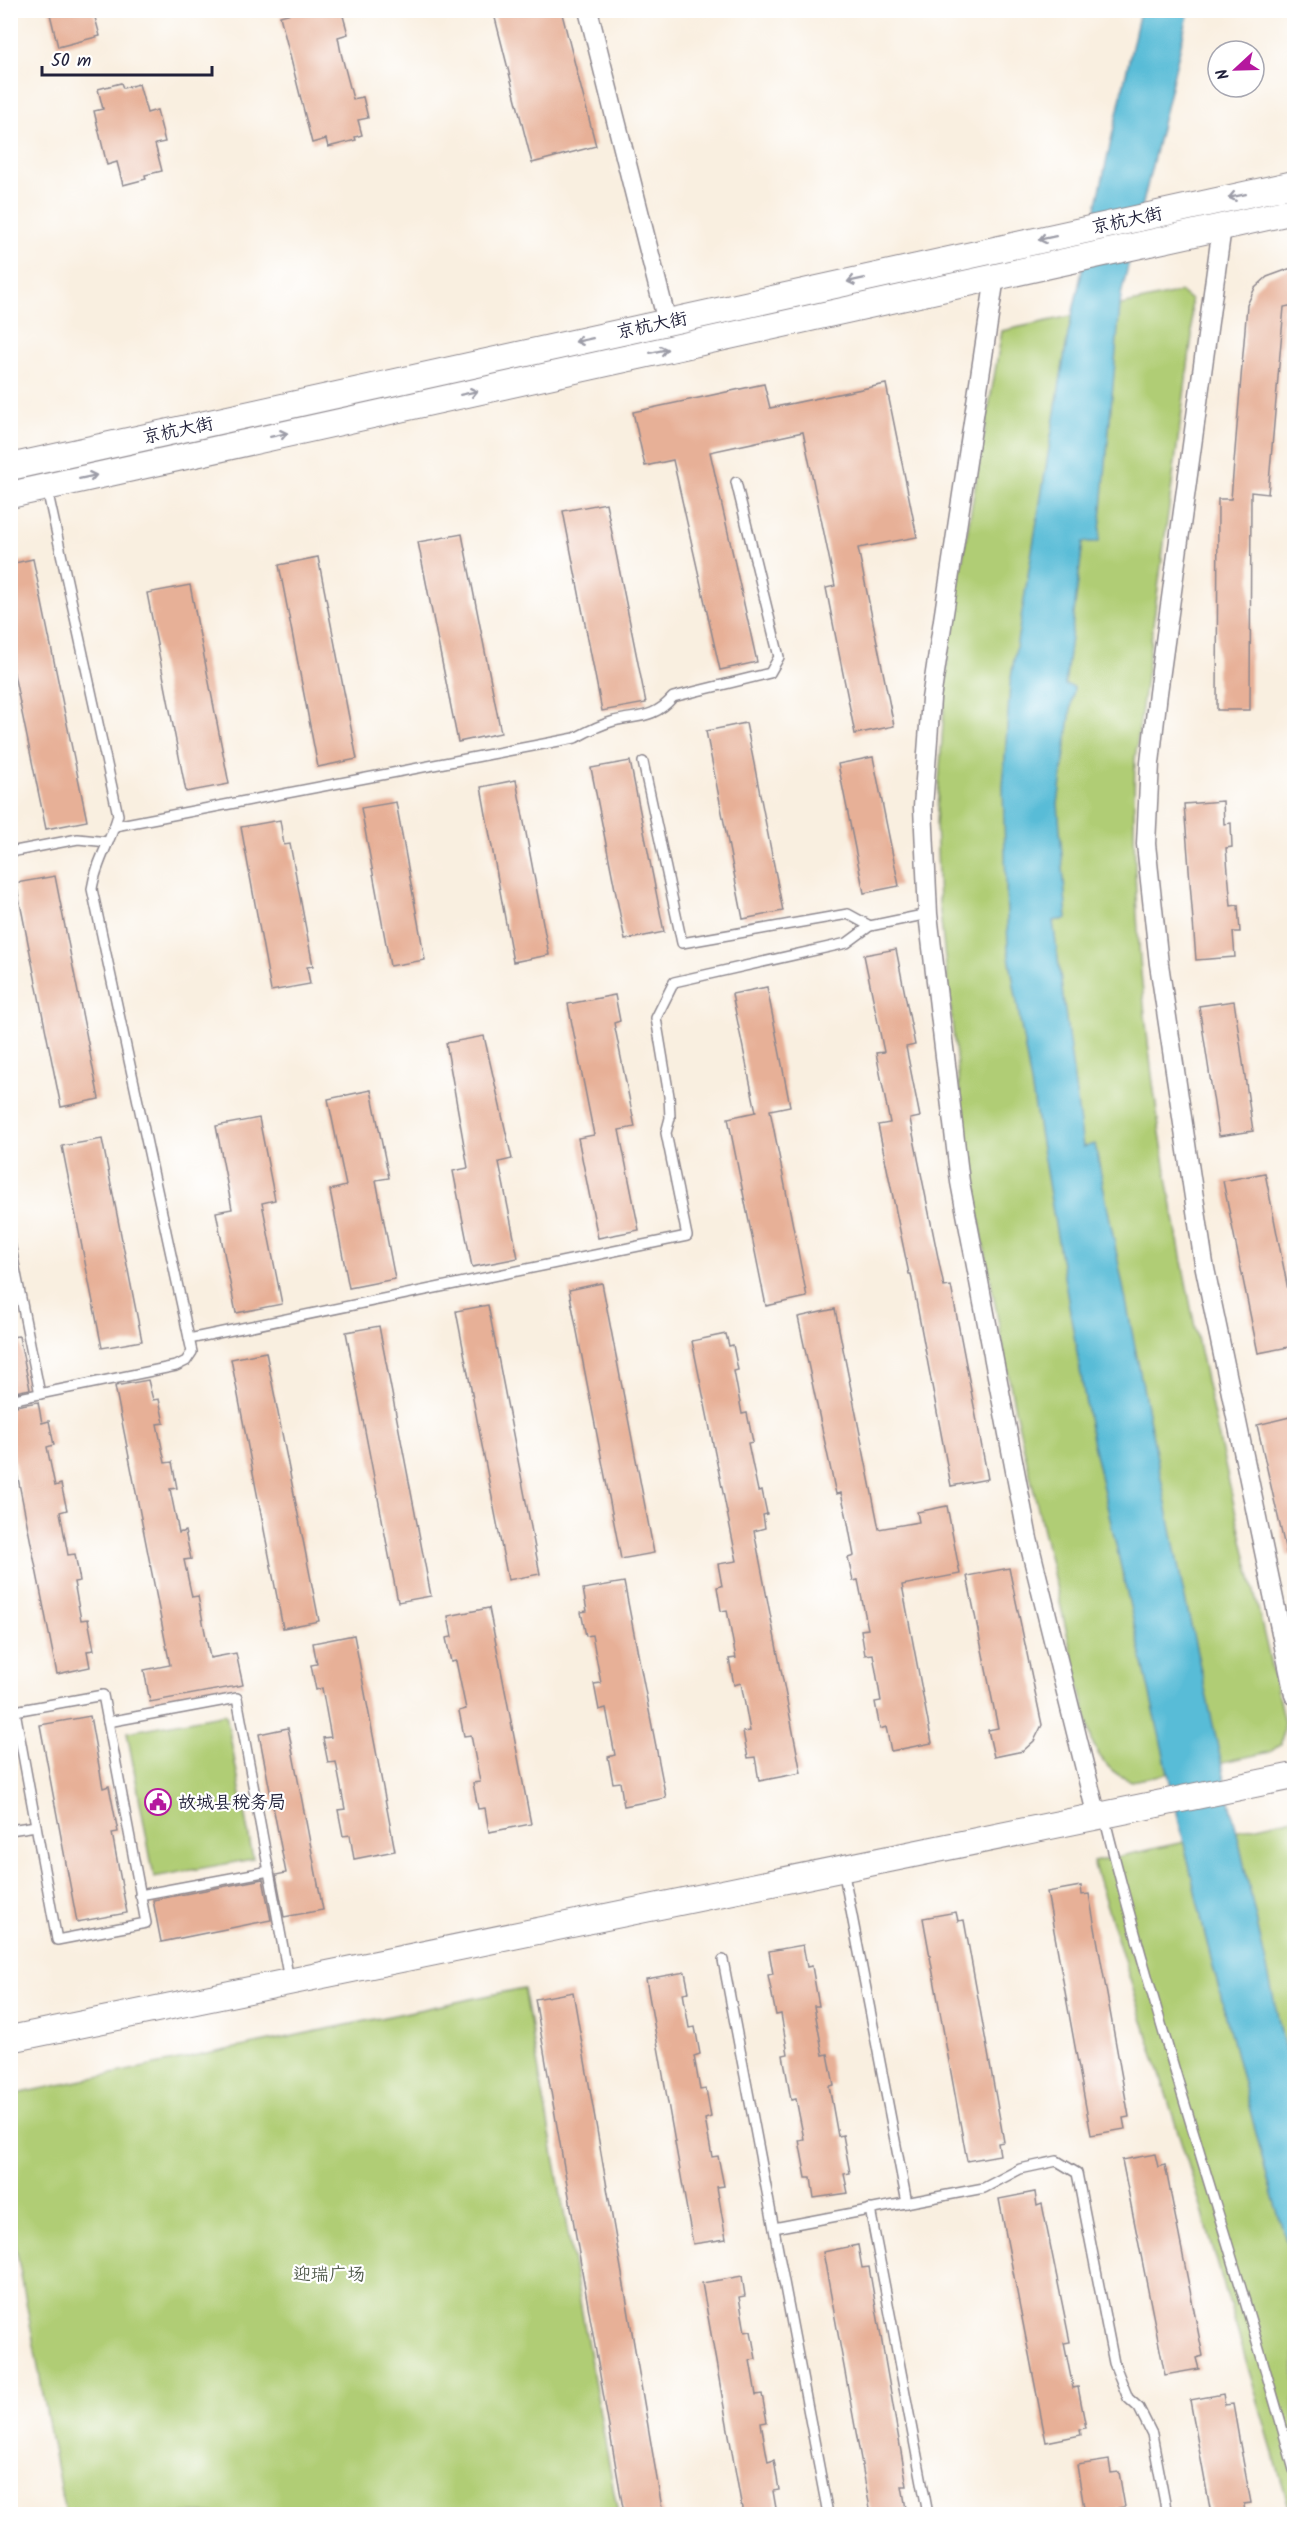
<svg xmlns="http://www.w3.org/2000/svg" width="1305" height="2525" font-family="Kalam,'LXGW WenKai TC',sans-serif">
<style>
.green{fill:#b0cd74;stroke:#697858;stroke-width:1.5}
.water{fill:#59bcd7;stroke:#3e6f89;stroke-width:1.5}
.building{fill:#e7b097}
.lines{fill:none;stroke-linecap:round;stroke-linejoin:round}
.lane-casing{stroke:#8e888e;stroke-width:12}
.street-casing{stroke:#8e888e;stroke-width:21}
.secondary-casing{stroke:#8e888e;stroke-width:28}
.lane{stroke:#fff;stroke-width:9}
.street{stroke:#fff;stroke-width:18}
.secondary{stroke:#fff;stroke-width:26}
.oneway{stroke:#9c9ca7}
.labels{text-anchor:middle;stroke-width:4.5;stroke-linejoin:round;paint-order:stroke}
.street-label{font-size:18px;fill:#22223b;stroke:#fff}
.poi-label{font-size:18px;fill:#22223b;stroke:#fff;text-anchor:start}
.park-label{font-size:18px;fill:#545e4f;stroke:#fff}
</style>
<rect width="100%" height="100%" fill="#fff"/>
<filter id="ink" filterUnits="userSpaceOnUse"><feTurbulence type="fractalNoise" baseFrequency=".0167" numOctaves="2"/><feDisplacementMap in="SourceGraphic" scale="12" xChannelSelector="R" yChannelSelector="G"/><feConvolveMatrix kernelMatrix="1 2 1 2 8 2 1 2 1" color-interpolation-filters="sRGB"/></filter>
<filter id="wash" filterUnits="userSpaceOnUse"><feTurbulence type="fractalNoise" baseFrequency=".008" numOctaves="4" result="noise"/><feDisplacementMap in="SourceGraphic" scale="24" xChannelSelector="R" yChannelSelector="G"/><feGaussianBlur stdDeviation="1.35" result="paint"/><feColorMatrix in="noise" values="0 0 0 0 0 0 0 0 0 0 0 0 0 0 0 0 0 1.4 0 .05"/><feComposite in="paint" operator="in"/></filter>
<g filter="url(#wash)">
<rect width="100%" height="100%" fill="#f9efe0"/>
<!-- green -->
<g class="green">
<path d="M 1181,292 L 1191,300 L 1192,336 L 1135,759 C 1124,1085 1213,1406 1284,1722 L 1281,1744 L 1270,1752 L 1132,1781 C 1112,1775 1103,1762 1093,1745 L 1015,1410 L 981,1230 L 962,1111 L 939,904 L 936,824 L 949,638 L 1002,331 Z"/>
<path d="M 226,1714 L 253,1859 L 154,1877 L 127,1732 Z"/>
<path d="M 1294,1818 L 1294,2514 L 1291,2514 L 1191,2173 L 1093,1862 Z"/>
<path d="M 524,1988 L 618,2514 L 65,2514 L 11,2220 L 11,2095 Z"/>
</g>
<!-- water -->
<path class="water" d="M 1140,11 L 1189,11 L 1121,295 L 1099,542 L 1083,542 L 1065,685 L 1074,687 L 1058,804 L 1067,919 L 1053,921 L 1083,1147 L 1095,1144 L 1182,1585 L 1294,2090 L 1294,2267 L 1269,2184 L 1205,1935 L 1092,1440 L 1008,950 L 1003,787 L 1010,684 L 1068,334 Z"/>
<g id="blocks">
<!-- building -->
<g class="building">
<path d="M 49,10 L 93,10 L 100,36 L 58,47 Z"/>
<path d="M 302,10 L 331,10 L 332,14 L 342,12 L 348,34 L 338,37 L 341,53 L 353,99 L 363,97 L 368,118 L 358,120 L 362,135 L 355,137 L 356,140 L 328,147 L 326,139 L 312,143 L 280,16 Z"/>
<path d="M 493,10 L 561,10 L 596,146 L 532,163 Z"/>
<path d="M 121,83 L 123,88 L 139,84 L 147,113 L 157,110 L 165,142 L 155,144 L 162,171 L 145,175 L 146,179 L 123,185 L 117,162 L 107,165 L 94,111 L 103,109 L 98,89 Z"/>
<path d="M 1294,267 L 1294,305 L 1284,307 L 1268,494 L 1251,492 L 1250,710 L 1217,710 L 1218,499 L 1231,499 L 1247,305 L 1255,288 L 1267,277 Z"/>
<path d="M 764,384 L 770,408 L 886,384 L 917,537 L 858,548 L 894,726 L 855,734 L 826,588 L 835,586 L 803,432 L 710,452 L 757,662 L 720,670 L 673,460 L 645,466 L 633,412 Z"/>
<path d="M 606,503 L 646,703 L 602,711 L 563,511 Z"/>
<path d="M 462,534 L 501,733 L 458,742 L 418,542 Z"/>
<path d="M 318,557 L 357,759 L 318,767 L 279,565 Z"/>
<path d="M 33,559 L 87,821 L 46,829 L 10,655 L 10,564 Z"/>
<path d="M 190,585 L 229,784 L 186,792 L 147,593 Z"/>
<path d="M 746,723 L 783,911 L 743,919 L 706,731 Z"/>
<path d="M 873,757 L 899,886 L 864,893 L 838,764 Z"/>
<path d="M 630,761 L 664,932 L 625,940 L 591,768 Z"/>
<path d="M 516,780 L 549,955 L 513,962 L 481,787 Z"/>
<path d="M 1223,801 L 1224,824 L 1231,823 L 1232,847 L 1226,848 L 1231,906 L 1238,905 L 1240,932 L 1233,932 L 1235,957 L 1196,960 L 1184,804 Z"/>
<path d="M 396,802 L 425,960 L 390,966 L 361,808 Z"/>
<path d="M 280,820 L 284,845 L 290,844 L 313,966 L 307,967 L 310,984 L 271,991 L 241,827 Z"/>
<path d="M 55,876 L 99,1099 L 61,1107 L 16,883 Z"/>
<path d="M 896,949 L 915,1045 L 906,1047 L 920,1117 L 910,1119 L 944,1287 L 951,1286 L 988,1479 L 951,1486 L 911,1274 L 909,1274 L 878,1125 L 890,1123 L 876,1053 L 884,1052 L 864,955 Z"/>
<path d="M 767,987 L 790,1106 L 770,1110 L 807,1297 L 766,1306 L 728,1118 L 756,1112 L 732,994 Z"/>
<path d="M 615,995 L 620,1021 L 614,1023 L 635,1127 L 619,1130 L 639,1230 L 598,1238 L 578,1138 L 594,1135 L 568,1004 Z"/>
<path d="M 1234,1001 L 1253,1131 L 1219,1136 L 1199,1006 Z"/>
<path d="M 484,1036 L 512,1159 L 499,1162 L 518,1258 L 472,1267 L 453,1171 L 468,1168 L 446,1043 Z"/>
<path d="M 371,1090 L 389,1178 L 376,1180 L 395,1279 L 349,1288 L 330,1190 L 346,1186 L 328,1099 Z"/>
<path d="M 259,1118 L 275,1200 L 262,1203 L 282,1304 L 236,1313 L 216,1212 L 232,1209 L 216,1126 Z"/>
<path d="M 102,1139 L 142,1341 L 102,1348 L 62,1146 Z"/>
<path d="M 1265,1173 L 1294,1320 L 1294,1346 L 1258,1353 L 1223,1181 Z"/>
<path d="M 602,1283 L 654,1553 L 621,1559 L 569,1290 Z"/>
<path d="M 488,1305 L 540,1574 L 508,1580 L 456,1311 Z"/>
<path d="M 835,1309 L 879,1529 L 919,1522 L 917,1512 L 947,1506 L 960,1574 L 902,1585 L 932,1743 L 891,1751 L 886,1727 L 880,1729 L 875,1702 L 881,1701 L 873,1654 L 865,1655 L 861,1630 L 868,1629 L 858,1580 L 853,1581 L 848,1558 L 854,1556 L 847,1518 L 841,1493 L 836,1494 L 798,1317 Z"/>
<path d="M 379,1326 L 431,1596 L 398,1602 L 346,1332 Z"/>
<path d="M 726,1334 L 729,1346 L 733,1345 L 738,1370 L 734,1371 L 742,1414 L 747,1413 L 753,1442 L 748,1443 L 758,1491 L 762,1490 L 767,1514 L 763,1515 L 765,1528 L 754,1531 L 801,1773 L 759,1781 L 755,1757 L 748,1758 L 743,1732 L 750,1731 L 741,1683 L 734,1685 L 729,1659 L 736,1658 L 727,1610 L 721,1611 L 717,1587 L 722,1586 L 718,1564 L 737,1561 L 692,1341 Z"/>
<path d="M 19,1336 L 30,1389 L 10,1393 L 10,1337 Z"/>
<path d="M 266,1352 L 319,1621 L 283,1628 L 231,1359 Z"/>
<path d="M 148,1380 L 153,1400 L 159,1399 L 164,1423 L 157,1424 L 165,1463 L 172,1462 L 177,1488 L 170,1489 L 179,1533 L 185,1531 L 191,1559 L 184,1560 L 192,1597 L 198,1596 L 210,1658 L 236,1653 L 243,1685 L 150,1702 L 144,1670 L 170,1665 L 115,1386 Z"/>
<path d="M 38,1402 L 42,1423 L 49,1421 L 54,1445 L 47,1447 L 55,1486 L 61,1484 L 67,1510 L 60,1512 L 68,1555 L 75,1554 L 80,1581 L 74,1582 L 81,1620 L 88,1619 L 94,1650 L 87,1651 L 90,1667 L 57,1674 L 10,1438 L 10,1407 Z"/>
<path d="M 1294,1416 L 1294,1555 L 1287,1556 L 1257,1425 Z"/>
<path d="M 1009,1568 L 1042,1725 L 1034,1741 L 1023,1751 L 994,1757 L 988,1730 L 998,1728 L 967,1576 Z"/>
<path d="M 624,1582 L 666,1798 L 624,1806 L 620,1782 L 613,1783 L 608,1757 L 615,1755 L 606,1708 L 599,1710 L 594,1684 L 601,1683 L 592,1635 L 586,1636 L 581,1612 L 587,1611 L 583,1589 Z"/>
<path d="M 489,1608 L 531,1824 L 489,1832 L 485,1808 L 478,1809 L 473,1783 L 480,1782 L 471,1735 L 464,1736 L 459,1711 L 466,1709 L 456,1661 L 451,1662 L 446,1638 L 452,1637 L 448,1616 Z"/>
<path d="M 354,1635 L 395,1851 L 354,1859 L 350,1835 L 343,1836 L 338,1810 L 345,1809 L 336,1762 L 328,1763 L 323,1738 L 331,1737 L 322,1688 L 316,1690 L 311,1665 L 317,1664 L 313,1643 Z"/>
<path d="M 90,1716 L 103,1788 L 109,1786 L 118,1832 L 112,1833 L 127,1913 L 77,1922 L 40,1725 Z"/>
<path d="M 288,1728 L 323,1910 L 284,1917 L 276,1875 L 286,1873 L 259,1734 Z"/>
<path d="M 263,1879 L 271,1920 L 161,1942 L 153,1900 Z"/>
<path d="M 1081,1886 L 1082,1895 L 1089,1894 L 1129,2117 L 1123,2118 L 1125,2129 L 1091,2135 L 1047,1892 Z"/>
<path d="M 956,1912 L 958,1921 L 964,1920 L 1004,2142 L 998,2143 L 1000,2155 L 967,2161 L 923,1918 Z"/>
<path d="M 803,1945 L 807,1967 L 812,1966 L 819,2006 L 814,2006 L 823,2055 L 828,2054 L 834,2085 L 829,2086 L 838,2136 L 843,2135 L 850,2173 L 844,2174 L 848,2193 L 814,2198 L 811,2178 L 806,2178 L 799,2140 L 804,2139 L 796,2099 L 791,2100 L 783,2055 L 788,2054 L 781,2014 L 776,2015 L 768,1975 L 773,1974 L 769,1951 Z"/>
<path d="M 685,1972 L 689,1992 L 683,1993 L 689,2028 L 695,2027 L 700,2054 L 694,2056 L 700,2090 L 706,2089 L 711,2117 L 705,2119 L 712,2157 L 718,2156 L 724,2186 L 717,2187 L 726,2239 L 693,2244 L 646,1979 Z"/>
<path d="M 573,1992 L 625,2291 L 663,2514 L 624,2514 L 535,1999 Z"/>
<path d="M 1155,2154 L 1158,2167 L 1165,2165 L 1203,2356 L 1196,2358 L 1199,2369 L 1165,2375 L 1122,2160 Z"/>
<path d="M 1035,2192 L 1037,2206 L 1042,2204 L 1070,2342 L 1064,2343 L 1073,2388 L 1078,2387 L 1086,2428 L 1080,2429 L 1081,2435 L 1046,2442 L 999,2199 Z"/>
<path d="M 858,2245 L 862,2268 L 869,2267 L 875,2302 L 907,2486 L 902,2486 L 907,2514 L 871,2514 L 823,2252 Z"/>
<path d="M 742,2276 L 745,2296 L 739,2297 L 745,2332 L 751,2331 L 756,2359 L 750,2360 L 756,2395 L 762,2394 L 767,2422 L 761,2423 L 768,2462 L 774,2460 L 779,2490 L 773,2491 L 777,2514 L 743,2514 L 702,2283 Z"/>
<path d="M 1223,2394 L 1225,2405 L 1233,2404 L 1240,2444 L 1251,2503 L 1244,2504 L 1245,2514 L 1211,2514 L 1190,2400 Z"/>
<path d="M 1109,2460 L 1111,2473 L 1119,2472 L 1125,2507 L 1118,2508 L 1119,2514 L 1085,2514 L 1077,2465 Z"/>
</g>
</g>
</g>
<g filter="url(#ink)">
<use href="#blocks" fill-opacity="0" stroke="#8e888e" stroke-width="1.5"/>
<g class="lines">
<defs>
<g id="lane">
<path d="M 643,762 L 682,943 L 848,914 L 870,926"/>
<path d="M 115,826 L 575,738 C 588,731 599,725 614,721 C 639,715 654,719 673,697 L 770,673 L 779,657 L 736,482"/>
<path d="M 10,852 L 78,839 L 108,842"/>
<path d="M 10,1243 L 40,1394"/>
<path d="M 189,1339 L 687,1236 L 666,1133 L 670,1118 L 669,1096 L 656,1018 L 674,982 L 847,943 L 870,926 L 928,914"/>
<path d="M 10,1400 L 176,1366 L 186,1361 L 192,1352 L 92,889 C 96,862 111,841 118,815 L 47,489"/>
<path d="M 103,1695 L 146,1923 L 57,1940 L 15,1711 Z"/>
<path d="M 108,1722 L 237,1698 L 289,1980"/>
<path d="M 1104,1816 C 1159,2037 1234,2252 1294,2470"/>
<path d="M 10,1830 L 36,1826"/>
<path d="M 843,1869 L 907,2203"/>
<path d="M 140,1895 L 269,1871"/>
<path d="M 723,1960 L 828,2514"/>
<path d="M 870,2209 L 928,2514"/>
<path d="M 774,2228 L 984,2188 L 1020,2169 L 1057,2161 L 1077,2173 L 1114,2363 L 1128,2398 L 1139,2408 L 1152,2434 L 1167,2514"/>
</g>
<g id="street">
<path d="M 588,10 L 667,322"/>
<path d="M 1222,227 L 1158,693 L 1150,763 L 1146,844 L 1159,964 L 1204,1264 L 1294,1695"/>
<path d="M 995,277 L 931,699 L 923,807 L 928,914 L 960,1182 L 1028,1539 L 1097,1817"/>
</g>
<g id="secondary">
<path d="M 10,467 L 1294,184"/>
<path d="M 10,495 L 1294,211"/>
<path d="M 10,2039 L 1294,1776"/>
</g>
</defs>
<!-- lane casing -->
<use href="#lane" class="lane-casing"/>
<!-- street casing -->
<use href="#street" class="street-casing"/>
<!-- secondary casing -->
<use href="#secondary" class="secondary-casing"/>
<!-- lane -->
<use href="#lane" class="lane"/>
<!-- street -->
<use href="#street" class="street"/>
<!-- secondary -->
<use href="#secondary" class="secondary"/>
</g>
<!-- one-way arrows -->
<defs><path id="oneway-shaft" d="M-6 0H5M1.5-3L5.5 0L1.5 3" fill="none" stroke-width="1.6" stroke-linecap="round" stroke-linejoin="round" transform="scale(1.5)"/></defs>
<g class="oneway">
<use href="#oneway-shaft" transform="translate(1237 196) rotate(168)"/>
<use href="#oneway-shaft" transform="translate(1047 238) rotate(168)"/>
<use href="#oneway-shaft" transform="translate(856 280) rotate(168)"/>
<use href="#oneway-shaft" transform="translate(584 340) rotate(168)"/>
<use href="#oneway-shaft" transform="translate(659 351) rotate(-12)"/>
<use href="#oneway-shaft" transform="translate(469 393) rotate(-12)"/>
<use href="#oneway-shaft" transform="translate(279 435) rotate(-12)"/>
<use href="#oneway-shaft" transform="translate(88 477) rotate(-12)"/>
</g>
</g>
<!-- icons -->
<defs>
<symbol id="civic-ring" viewBox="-11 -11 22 22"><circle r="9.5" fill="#fff" stroke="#b5179e" stroke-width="1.5"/><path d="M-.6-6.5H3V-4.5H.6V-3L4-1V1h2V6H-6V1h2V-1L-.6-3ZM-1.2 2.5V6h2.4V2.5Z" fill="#b5179e"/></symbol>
</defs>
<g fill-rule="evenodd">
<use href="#civic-ring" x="143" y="1787" width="30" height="30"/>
</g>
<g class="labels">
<!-- street labels -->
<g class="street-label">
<text transform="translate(1127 220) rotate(-12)" y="6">京杭大街</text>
<text transform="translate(652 325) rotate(-12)" y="6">京杭大街</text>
<text transform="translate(178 430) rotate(-12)" y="6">京杭大街</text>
</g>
<!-- poi labels -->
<g class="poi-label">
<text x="178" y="1808">故城县税务局</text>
</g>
<!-- park labels -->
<g class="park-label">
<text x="329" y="2280">迎瑞广场</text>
</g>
</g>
<!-- margin -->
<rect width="1305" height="2525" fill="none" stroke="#fff" stroke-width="36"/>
<!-- north arrow -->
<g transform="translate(1236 69) rotate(248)"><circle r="28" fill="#ffffff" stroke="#a7a7b1" stroke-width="1.5"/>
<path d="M0-4.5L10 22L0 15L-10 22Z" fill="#b5179e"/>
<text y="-9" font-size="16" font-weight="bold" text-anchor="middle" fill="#22223b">N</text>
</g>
<!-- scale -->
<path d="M42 66v9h170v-9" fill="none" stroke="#22223b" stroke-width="3"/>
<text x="51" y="66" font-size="18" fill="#22223b" stroke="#ffffff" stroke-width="4.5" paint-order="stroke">50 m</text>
</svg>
